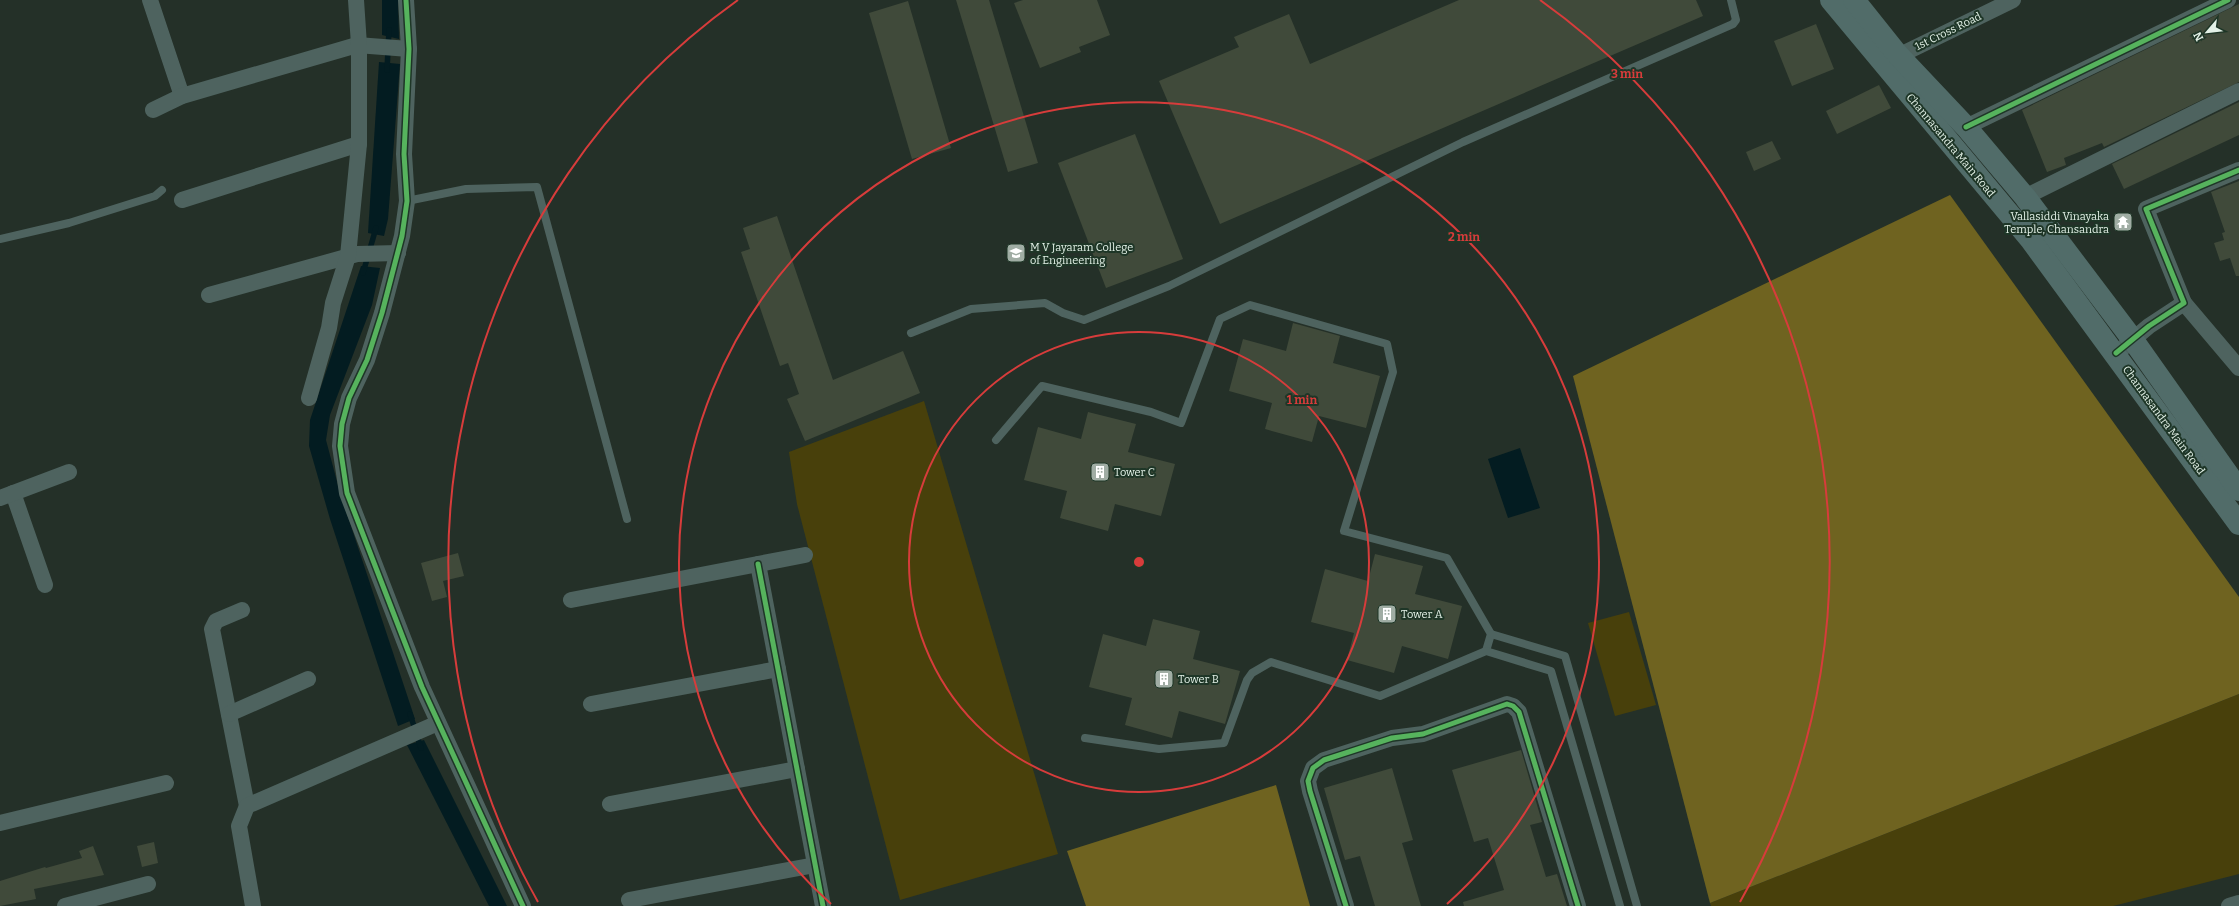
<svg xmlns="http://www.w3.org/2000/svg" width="2239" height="906" font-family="Bitter,serif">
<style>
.green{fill:#48400b}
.forest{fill:#6f6320}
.water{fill:#031c21}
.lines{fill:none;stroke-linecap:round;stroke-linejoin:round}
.stream{stroke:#031c21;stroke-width:5.5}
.building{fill:#404a3a}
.lane{stroke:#4e635f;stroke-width:8}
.street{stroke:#4e635f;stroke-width:16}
.secondary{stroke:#516c69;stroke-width:22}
.cycleway-casing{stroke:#1e3627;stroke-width:8}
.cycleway{stroke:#56b35d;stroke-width:5}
.ring{fill:none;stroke:#d73c3b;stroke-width:2}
.labels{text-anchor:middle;stroke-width:4;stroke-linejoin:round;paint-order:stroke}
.street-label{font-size:11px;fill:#e3f1e7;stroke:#1e3627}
.poi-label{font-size:11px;fill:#e3f1e7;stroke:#1e3627;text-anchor:start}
.centre{fill:#d73c3b;stroke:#1e3627;stroke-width:2}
.ring-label{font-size:12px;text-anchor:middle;font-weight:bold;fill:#d73c3b;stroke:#1e3627;stroke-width:4;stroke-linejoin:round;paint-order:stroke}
</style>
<rect width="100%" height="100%" fill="#243028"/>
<!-- green -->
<g class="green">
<path d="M 924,401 L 1058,854 L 900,900 L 797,504 L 789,452 Z"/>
<path d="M 1629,612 L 1656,705 L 1615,716 L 1588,623 Z"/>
<path d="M 2239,694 L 2239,874 L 2113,906 L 1711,906 L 1710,903 Z"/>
</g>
<!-- forest -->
<g class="forest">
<path d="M 1950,195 L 2239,597 L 2239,694 L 1710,903 L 1573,376 Z"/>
<path d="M 1276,785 L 1310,906 L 1086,906 L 1067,851 Z"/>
</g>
<!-- water -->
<g class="water">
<path d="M 382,0 L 398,0 L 399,39 L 382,35 Z"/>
<path d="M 379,62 L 400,64 L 388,219 L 384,236 L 368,233 Z"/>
<path d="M 361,266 L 380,268 L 372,305 L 330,415 L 326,440 L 340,493 L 415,719 L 398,726 L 330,519 L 309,446 L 310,420 Z"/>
<path d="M 1520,448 L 1540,508 L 1508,518 L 1488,459 Z"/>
<path d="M 424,740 L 507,906 L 489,906 L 407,745 Z"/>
</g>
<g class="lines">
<!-- stream -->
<g class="stream">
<path d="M 387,70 L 389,30"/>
<path d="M 363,273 L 376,228"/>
<path d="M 410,714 L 421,748"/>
</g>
</g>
<!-- building -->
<g class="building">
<path d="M 956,0 L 989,0 L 1038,163 L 1008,172 Z"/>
<path d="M 1023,0 L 1097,0 L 1110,35 L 1079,47 L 1081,52 L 1040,68 L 1014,3 Z"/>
<path d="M 1459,0 L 1696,0 L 1703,16 L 1220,224 L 1159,81 L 1239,47 L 1234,37 L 1289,14 L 1310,64 Z"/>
<path d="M 908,1 L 951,148 L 912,159 L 869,13 Z"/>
<path d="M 2239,4 L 2239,82 L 2104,147 L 2102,143 L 2064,158 L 2066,165 L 2047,172 L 2022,110 Z"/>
<path d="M 1816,24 L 1834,69 L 1792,86 L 1774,41 Z"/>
<path d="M 1879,85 L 1891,108 L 1837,134 L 1826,111 Z"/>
<path d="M 2239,102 L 2239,135 L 2124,189 L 2112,164 Z"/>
<path d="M 1135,134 L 1183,259 L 1106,288 L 1058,163 Z"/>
<path d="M 1772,141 L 1781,159 L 1754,171 L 1746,152 Z"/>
<path d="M 2239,181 L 2239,276 L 2236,276 L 2230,258 L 2220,261 L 2214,243 L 2224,240 L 2222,233 L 2225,232 L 2211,192 Z"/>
<path d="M 777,216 L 833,380 L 903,351 L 920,393 L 805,441 L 787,399 L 799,394 L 788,363 L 780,366 L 741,252 L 750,249 L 743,228 Z"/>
<path d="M 1293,323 L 1340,336 L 1333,363 L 1380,376 L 1366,428 L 1319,416 L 1312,442 L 1265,429 L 1272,403 L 1229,391 L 1243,339 L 1286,351 Z"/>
<path d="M 1088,412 L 1136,424 L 1128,452 L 1175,464 L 1161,516 L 1115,504 L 1108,531 L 1060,518 L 1067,491 L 1024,480 L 1038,427 L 1081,439 Z"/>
<path d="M 458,553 L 464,576 L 443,581 L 447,597 L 432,601 L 421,563 Z"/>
<path d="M 1375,554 L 1423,566 L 1415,594 L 1462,606 L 1448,659 L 1402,646 L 1394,673 L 1347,660 L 1354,633 L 1311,622 L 1325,569 L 1368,581 Z"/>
<path d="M 1153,619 L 1200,631 L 1193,659 L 1240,671 L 1225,724 L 1179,711 L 1172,738 L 1125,725 L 1132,698 L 1089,687 L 1103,634 L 1146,646 Z"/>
<path d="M 1521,750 L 1542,822 L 1530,825 L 1546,877 L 1557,874 L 1567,906 L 1464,906 L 1463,902 L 1504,890 L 1488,838 L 1474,842 L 1452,770 Z"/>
<path d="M 1392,768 L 1413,840 L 1402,843 L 1421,906 L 1375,906 L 1360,856 L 1345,860 L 1324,788 Z"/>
<path d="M 154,842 L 158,863 L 142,867 L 137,846 Z"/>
<path d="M 93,846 L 104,875 L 34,889 L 36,899 L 0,906 L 0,881 L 45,867 L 46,868 L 82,858 L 79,851 Z"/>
</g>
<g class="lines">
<!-- lane -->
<g class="lane">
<path d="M 407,201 L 466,189 L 537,187 L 627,519"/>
<path d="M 0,239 L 69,223 L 155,196 L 162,190"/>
<path d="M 911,333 L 971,309 L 1045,303 L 1063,313 L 1084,320 L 1169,286 L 1463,142 L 1733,24 L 1736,20 L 1731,0"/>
<path d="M 996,440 L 1042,386 L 1151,412 L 1181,423 L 1220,319 L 1250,305 L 1387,344 L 1393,372 L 1344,531 L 1447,558 L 1491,634 L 1486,651"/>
<path d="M 1491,634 L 1565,656 L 1637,906"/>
<path d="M 1085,738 L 1159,749 L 1224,743 L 1247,680 L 1252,673 L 1271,662 L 1380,696 L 1486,651 L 1551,671 L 1620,906"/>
</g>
<!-- street -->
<g class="street">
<path d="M 150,0 L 182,96"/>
<path d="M 406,0 L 409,49 L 404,154 L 407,201 L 402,236 L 382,313 L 367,360 L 349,398 L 342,424 L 340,446 L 347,493 L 422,687 L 523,906"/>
<path d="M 1890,60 L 2013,0"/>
<path d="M 153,110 L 182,96 L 357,45 L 409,49"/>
<path d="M 1966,127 L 2228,0"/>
<path d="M 2025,197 L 2239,91"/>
<path d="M 182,200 L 359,144"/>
<path d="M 209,295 L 357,254 L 398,253"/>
<path d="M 2184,303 L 2239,368"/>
<path d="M 2124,347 L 2149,326 L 2184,303 L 2146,209 L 2239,170"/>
<path d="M 309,398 L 329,328 L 333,303 L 348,256 L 359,144 L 359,45 L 356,0"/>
<path d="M 13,493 L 45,585"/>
<path d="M 0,498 L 69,472"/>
<path d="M 758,564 L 823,906"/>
<path d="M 571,600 L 805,555"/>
<path d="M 242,610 L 216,621 L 212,629 L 247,806"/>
<path d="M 591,704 L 778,669"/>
<path d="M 229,714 L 308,679"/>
<path d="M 610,804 L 797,769"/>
<path d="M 0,823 L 166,783"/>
<path d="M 629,900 L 815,865"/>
<path d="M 65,906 L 148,884"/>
<path d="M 253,906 L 239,826 L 247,806 L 438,723"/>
<path d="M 1346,906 L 1310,791 L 1308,781 L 1313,768 L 1324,760 L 1392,738 L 1423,734 L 1507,704 L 1513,706 L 1519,712 L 1578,906"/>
<path d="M 2229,906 L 2239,903"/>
</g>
<!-- secondary -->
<g class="secondary">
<path d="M 1831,0 L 2031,240 L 2239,524"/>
<path d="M 1854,0 L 1898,55 L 1966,127 L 2025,197 L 2133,340 L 2239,490"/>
</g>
<defs>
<g id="cycleway">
<path d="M 406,0 L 409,49 L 404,154 L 407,201 L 402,236 L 382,313 L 367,360 L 349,398 L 342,424 L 340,446 L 347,493 L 422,687 L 523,906"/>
<path d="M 1966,127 L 2228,0"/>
<path d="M 2116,353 L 2149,326 L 2184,303 L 2146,209 L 2239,170"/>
<path d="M 758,564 L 823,906"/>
<path d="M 1346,906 L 1310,791 L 1308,781 L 1313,768 L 1324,760 L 1392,738 L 1423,734 L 1507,704 L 1513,706 L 1519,712 L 1578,906"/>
</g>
</defs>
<!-- cycleway casing -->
<use href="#cycleway" class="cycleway-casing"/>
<!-- cycleway -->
<use href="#cycleway" class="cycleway"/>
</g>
<!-- distance rings -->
<g class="ring">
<circle cx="1139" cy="562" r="230"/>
<path d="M831 904A460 460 0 1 1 1447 904"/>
<path d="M538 902A690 690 0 0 1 738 0M1540 0A690 690 0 0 1 1740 902"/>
</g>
<!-- icons -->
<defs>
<symbol id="temple-square" viewBox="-11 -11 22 22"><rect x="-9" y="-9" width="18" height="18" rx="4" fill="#a0ada4" stroke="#1e3627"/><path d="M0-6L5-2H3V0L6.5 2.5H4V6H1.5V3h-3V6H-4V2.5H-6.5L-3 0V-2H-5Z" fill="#fff"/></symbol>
<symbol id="university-square" viewBox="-11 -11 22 22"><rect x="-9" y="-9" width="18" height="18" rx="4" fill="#a0ada4" stroke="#1e3627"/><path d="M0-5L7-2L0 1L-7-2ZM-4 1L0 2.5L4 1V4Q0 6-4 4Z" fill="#fff"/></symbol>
<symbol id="building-square" viewBox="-11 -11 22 22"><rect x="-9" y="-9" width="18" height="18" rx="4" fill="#a0ada4" stroke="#1e3627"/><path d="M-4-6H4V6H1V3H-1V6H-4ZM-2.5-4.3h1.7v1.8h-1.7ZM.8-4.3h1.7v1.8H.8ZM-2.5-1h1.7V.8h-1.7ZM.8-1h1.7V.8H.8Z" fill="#fff"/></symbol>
</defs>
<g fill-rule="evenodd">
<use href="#temple-square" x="2112" y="211" width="22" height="22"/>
<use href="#university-square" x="1005" y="242" width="22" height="22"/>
<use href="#building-square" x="1089" y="461" width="22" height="22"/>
<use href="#building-square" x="1376" y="603" width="22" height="22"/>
<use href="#building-square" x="1153" y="668" width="22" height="22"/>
</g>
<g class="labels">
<!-- street labels -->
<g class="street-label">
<text transform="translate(1948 31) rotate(-26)" y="4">1st Cross Road</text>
<text transform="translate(1951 145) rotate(50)" y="4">Channasandra Main Road</text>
<text transform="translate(2164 420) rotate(54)" y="4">Channasandra Main Road</text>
</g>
<!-- poi labels -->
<g class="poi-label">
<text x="2109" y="220" text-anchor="end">Vallasiddi Vinayaka<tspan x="2109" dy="13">Temple, Chansandra</tspan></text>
<text x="1030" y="251">M V Jayaram College<tspan x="1030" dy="13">of Engineering</tspan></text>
<text x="1114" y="476">Tower C</text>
<text x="1401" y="618">Tower A</text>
<text x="1178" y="683">Tower B</text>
</g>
</g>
<circle cx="1139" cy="562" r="6" class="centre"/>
<g class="ring-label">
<text x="1627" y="78">3 min</text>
<text x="1464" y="241">2 min</text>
<text x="1302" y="404">1 min</text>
</g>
<!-- north arrow -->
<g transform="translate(2207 32) rotate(242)" stroke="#1e3627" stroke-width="3" paint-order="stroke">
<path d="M0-3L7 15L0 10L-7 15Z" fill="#e3f1e7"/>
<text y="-6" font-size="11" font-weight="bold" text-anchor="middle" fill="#e3f1e7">N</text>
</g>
</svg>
